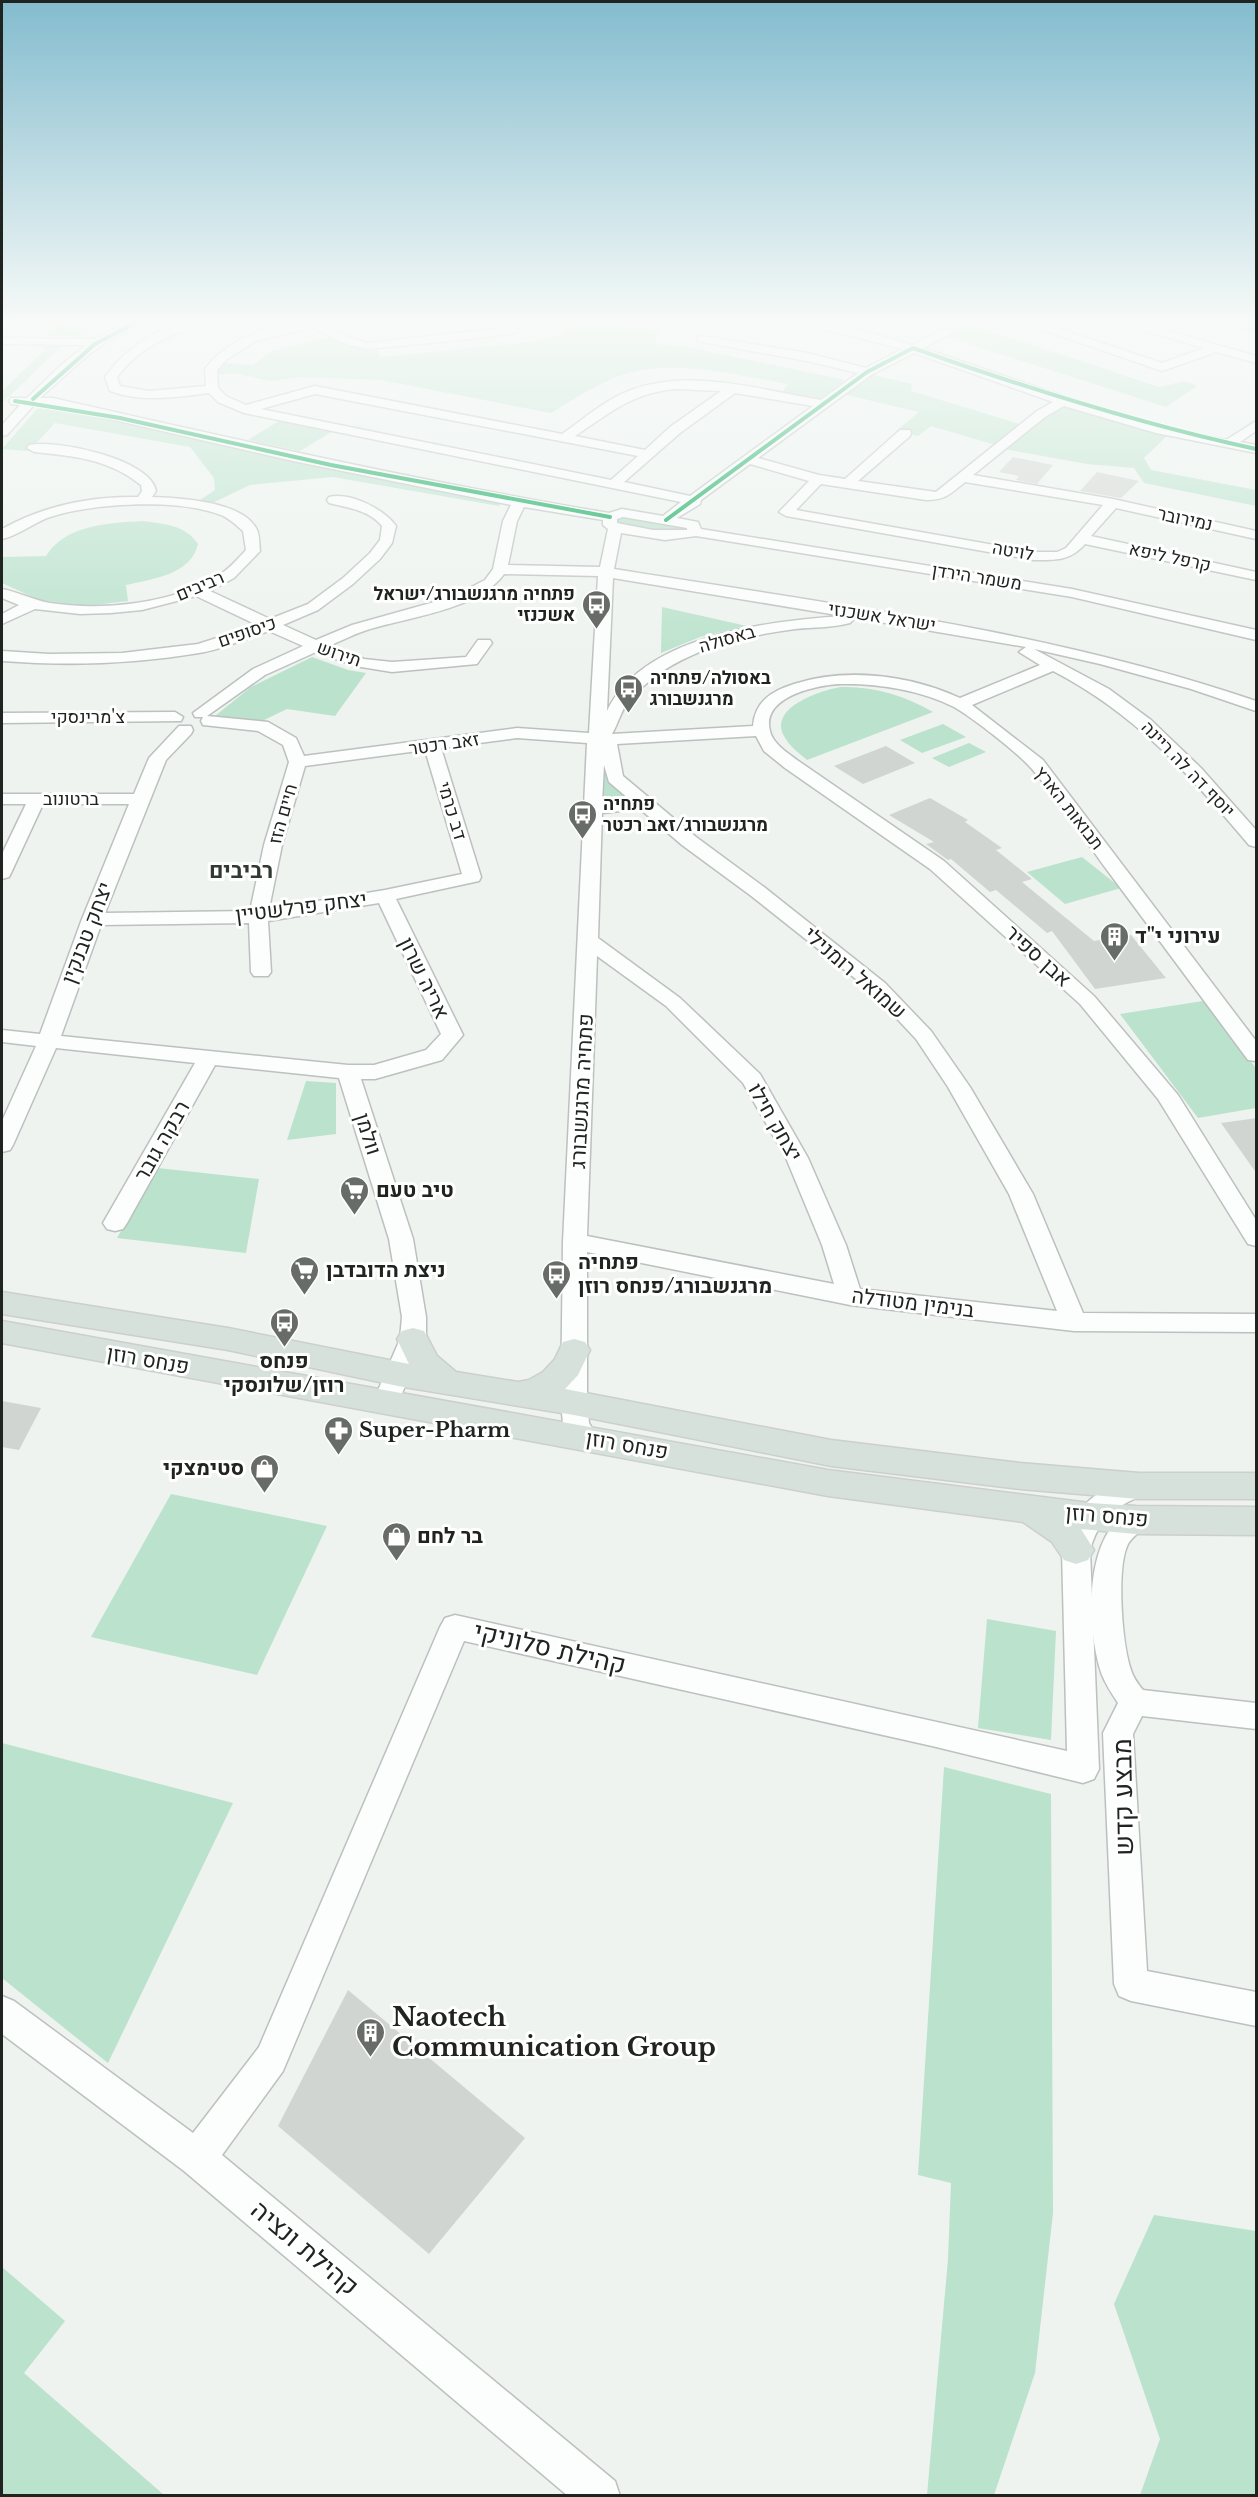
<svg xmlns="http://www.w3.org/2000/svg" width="1258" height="2497" font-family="'Libre Baskerville',Heebo,serif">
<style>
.green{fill:#bae2cc}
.building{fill:#d1d5d2}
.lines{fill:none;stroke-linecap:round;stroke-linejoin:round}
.minor-casing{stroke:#bcc0be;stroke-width:3}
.major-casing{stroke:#cccfcd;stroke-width:3}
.minor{fill:#fcfdfd;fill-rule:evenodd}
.major{fill:#d6e1dc;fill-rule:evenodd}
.bus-1-casing{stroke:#fff;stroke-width:6}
.bus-1{stroke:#00a651;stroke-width:4}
.labels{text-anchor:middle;stroke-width:6;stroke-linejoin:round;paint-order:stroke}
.far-street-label{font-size:18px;fill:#202421;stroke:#fff}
.far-poi-label{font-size:18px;font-weight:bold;fill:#202421;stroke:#fff;text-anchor:start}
.street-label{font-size:21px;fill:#202421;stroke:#fff}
.poi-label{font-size:21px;font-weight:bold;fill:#202421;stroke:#fff;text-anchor:start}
.far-district-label{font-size:22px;font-weight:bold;fill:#313934;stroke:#fff}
.near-street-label{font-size:26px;fill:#202421;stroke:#fff}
.near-poi-label{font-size:26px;font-weight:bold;fill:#202421;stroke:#fff;text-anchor:start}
</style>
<rect width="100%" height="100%" fill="#eef3f0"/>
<!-- green -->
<g class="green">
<path d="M 83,320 L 108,320 L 78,337 L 46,335 L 60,323 Z"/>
<path d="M 562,320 L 615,320 L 612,326 L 660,330 L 654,344 L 682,346 L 845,380 L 819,400 L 780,395 L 788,384 C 743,376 684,361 637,371 C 606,377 578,397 551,413 L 381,380 L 300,377 L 271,381 L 233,373 L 216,375 L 222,363 L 253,365 L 270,352 L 330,337 C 345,347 359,349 377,347 L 380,357 L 534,342 L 564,333 Z"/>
<path d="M 945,320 L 994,320 L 975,326 L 1159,387 L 1185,381 L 1197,386 L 1166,407 L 944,336 L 953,329 L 933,324 Z"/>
<path d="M 1205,320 L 1256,320 L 1256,334 Z"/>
<path d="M 41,344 L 62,346 L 2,403 L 2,391 L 45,350 Z"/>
<path d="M 869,374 L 912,384 L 911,391 L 1026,426 L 1060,403 L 1168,435 L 1144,458 L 1151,470 L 1256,490 L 1256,506 L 1144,483 L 1134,468 L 1087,464 L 998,448 L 999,446 L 931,426 L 918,436 L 896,431 L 919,412 L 843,394 Z"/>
<path d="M 52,407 L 501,502 L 499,506 L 333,477 L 250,485 L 206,506 L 194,504 L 215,490 L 214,478 L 190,447 L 55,423 L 29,451 L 2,449 L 37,409 Z"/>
<path d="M 282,419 L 333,431 L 300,451 L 248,440 Z"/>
<path d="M 620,516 L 686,526 L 688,530 L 676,535 L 620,525 L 615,522 L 615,519 Z"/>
<path d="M 142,521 C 163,524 185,524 198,544 C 191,575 152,579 126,585 L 128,601 L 86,606 L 39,600 L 2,583 L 2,557 L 46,556 C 65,525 108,523 142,521 Z"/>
<path d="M 662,607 L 747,626 L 700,637 L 661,653 Z"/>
<path d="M 312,657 L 348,670 L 366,673 L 335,716 L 287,709 L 262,721 L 215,716 L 251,687 Z"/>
<path d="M 840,687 C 874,686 903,695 933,712 L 807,760 C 799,753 789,746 784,736 C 769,707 820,691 840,687 Z"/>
<path d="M 943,724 L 966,737 L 922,753 L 900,740 Z"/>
<path d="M 606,743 L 612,785 L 631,801 L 598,806 Z"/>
<path d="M 969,743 L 986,752 L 949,767 L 932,758 Z"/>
<path d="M 1082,857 L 1121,888 L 1065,904 L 1027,872 Z"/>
<path d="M 1203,1001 L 1256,1068 L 1256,1108 L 1198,1118 L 1120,1014 Z"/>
<path d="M 306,1081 L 336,1083 L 336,1134 L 287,1140 Z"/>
<path d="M 158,1168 L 259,1179 L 246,1253 L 117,1238 Z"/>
<path d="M 171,1494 L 327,1526 L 257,1675 L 91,1637 Z"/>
<path d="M 987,1619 L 1056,1631 L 1051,1740 L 978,1728 Z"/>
<path d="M 2,1743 L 233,1803 L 108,2063 L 2,1978 Z"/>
<path d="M 944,1767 L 1051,1794 L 1053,2213 L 1035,2373 L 994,2495 L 927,2495 L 948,2259 L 951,2183 L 918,2175 Z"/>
<path d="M 1154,2215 L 1256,2231 L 1256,2495 L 1140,2495 L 1160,2439 L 1114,2304 Z"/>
<path d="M 2,2267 L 65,2321 L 24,2373 L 164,2495 L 2,2495 Z"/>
</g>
<!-- building -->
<g class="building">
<path d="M 1013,457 L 1053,465 L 1037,484 L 1016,480 L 1019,476 L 999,472 Z"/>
<path d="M 1097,472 L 1139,481 L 1121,498 L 1080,491 Z"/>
<path d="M 886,746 L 915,763 L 863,784 L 834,766 Z"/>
<path d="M 930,798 L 968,820 L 965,822 L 1002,848 L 996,850 L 1032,879 L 1022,882 L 1094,941 L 1131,935 L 1166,978 L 1095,989 L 1052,931 L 1047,933 L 996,890 L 990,892 L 951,859 L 948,860 L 926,844 L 934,842 L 889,815 Z"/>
<path d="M 1257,1118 L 1257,1174 L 1221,1123 Z"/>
<path d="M 2,1401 L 41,1408 L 19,1450 L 2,1447 Z"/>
<path d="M 348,1990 L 525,2138 L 429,2254 L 278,2126 Z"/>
</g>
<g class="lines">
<defs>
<g id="minor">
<path d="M 132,320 L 147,320 L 105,343 L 87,356 L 40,398 L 53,398 C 238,440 422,482 609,513 L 622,509 L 663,516 L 681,502 L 244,413 L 218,402 L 209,393 C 176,397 142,403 110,391 L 105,377 C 127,346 171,317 211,320 C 204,326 193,328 184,331 C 157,340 134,354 117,377 L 120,386 L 149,391 L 206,386 L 205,369 C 237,327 296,320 344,320 L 343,322 L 325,325 L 353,339 L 367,343 L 513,327 L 519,330 L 517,332 L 490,337 L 367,349 L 345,344 L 312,327 L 256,341 L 227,359 L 217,370 L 218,388 L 226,396 L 246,405 L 315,386 L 562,434 C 584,419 606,399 631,390 C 690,368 762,390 821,400 L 858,373 L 807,361 L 697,341 L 697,337 L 701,336 L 807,353 L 866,368 L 902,349 L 797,322 L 795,320 L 815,320 L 839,324 L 912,345 L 944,329 L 952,329 L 952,333 L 923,348 C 1023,382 1122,420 1226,440 L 1256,421 L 1256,431 L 1240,442 L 1256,445 L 1256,453 L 1156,433 L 1064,406 L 1045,417 L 973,475 L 1113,499 L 1256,531 L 1256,539 L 1116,508 L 1091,536 L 1256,572 L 1256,580 L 1085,544 C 1070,561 1056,560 1034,560 L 786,516 L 779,512 L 809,481 L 750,464 L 701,500 L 700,504 L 677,518 L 698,522 L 701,529 L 1072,589 L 1256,630 L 1256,640 L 1072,597 L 696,536 L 665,540 L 621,533 L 614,569 C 830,604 1048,630 1256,701 L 1256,711 L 1191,689 L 1100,664 L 1034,649 L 1109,689 L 1151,720 L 1201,768 L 1256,830 L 1256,847 L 1249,845 C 1190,775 1136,714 1053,671 L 972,705 L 1043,760 L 1256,1041 L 1256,1061 L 1248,1060 C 1203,999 1158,939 1113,878 C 1086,842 1061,803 1032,769 C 1017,752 973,718 954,707 C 921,690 876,683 840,684 C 816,685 761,697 770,731 C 773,744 788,753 797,760 L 944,861 L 1094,996 L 1178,1095 L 1256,1220 L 1256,1246 L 1248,1244 L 1158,1099 L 1080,1004 L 930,869 L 785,768 L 764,751 L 756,736 L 617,744 L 623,776 L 696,837 L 764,887 L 885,983 L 931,1031 L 970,1087 L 1033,1194 L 1083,1313 L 1256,1314 L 1256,1332 L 1074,1331 L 850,1305 L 587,1252 L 587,1403 L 589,1423 L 597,1437 L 593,1444 L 584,1447 L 575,1444 L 563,1423 L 561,1403 L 563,1242 L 587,743 L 517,738 L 441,748 L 481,877 L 479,881 L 396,899 L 463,1035 L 442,1060 L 375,1079 L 361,1079 L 413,1239 L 426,1317 L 426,1339 L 395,1409 L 386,1412 L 377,1409 L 373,1402 L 400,1339 L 402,1317 L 389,1239 L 339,1078 L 215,1065 L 127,1223 L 123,1229 L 115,1231 L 107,1229 L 103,1223 L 195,1063 L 56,1048 L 13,1145 L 10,1150 L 2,1152 L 2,1121 L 36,1046 L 2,1042 L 2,1030 L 40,1034 L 82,919 L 129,804 L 43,804 L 11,873 L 9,877 L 2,879 L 2,854 L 26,804 L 2,804 L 2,794 L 134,794 L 149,758 L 179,726 L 191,726 L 193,730 L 191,734 L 166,760 L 105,913 L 250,911 L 264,845 L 289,762 L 283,745 L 258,731 L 203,725 L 201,721 L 203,717 L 195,717 L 193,713 L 253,669 L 303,646 L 269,631 C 247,638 223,649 199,653 C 134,664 67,666 2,661 L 2,651 L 49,654 L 122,653 L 198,644 L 257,625 L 196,596 L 142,610 L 111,613 L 80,614 L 35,609 L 2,624 L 2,614 L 19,605 L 2,598 L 2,589 C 18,592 33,600 50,603 C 102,611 168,604 215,578 C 227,571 237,560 246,550 L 243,531 C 236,525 230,519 221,515 C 177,498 91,503 47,518 C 32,524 17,536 2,539 L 2,529 C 43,506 91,496 138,497 L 142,491 L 141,485 C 109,459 74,456 34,452 L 27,448 L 29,445 C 56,439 151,459 156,491 L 152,497 C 179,498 241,501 256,528 C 260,534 259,544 260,551 L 234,578 L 210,591 L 270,619 L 308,604 L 343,578 L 370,553 L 380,540 L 382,526 C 369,510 349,508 329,503 L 327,500 L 329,497 C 350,492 384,509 396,526 L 392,543 L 380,559 L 353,584 L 318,610 L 283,625 L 316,640 L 352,625 L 452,597 L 485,580 L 493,569 L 503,521 L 511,505 L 293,461 L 53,406 L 34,405 L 7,435 L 2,436 L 2,425 L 20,405 L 11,404 L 9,401 L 11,398 L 27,398 L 61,365 L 86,345 L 2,344 L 2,338 L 95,339 ZM 914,353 L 1053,402 L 1037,411 L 936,492 L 858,481 L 910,436 L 911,433 L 910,430 L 900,430 L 845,479 L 819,475 L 758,458 L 871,375 ZM 675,389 L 721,391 L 670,427 L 645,450 L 575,436 C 610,413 632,393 675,389 ZM 735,393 L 813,406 L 690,496 L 624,482 L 680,433 ZM 315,394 L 638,456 L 611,480 L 261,409 ZM 965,482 L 1103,505 L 1066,548 L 1057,552 L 1034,552 L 796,510 L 821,484 L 926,500 C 946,500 950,494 965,482 ZM 524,507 L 603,520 L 603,525 L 608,529 L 600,567 L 508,565 L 517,521 ZM 623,517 L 687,528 L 687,530 L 653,530 L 617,523 L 617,519 ZM 504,574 L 598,576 L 589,733 L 517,728 L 304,756 L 296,738 L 268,722 L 207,716 L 265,675 L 316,652 L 355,666 L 392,672 L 477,664 L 492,643 L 490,640 L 478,640 L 466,657 L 392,662 L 364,659 L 329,646 C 341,641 352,635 364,631 C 406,617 477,611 504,574 ZM 613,578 L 843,616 C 769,621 643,635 607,711 ZM 850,617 L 1026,647 L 1019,652 L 1040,665 L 960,698 C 910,675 847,667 794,684 C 772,691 755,701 753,726 L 612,734 C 618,724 621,710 629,701 C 669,653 735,637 795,629 C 813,627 833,628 850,623 L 853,620 ZM 425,750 L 462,874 L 385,890 L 269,909 L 282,845 L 305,766 ZM 604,765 L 609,782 L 629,799 L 602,803 ZM 640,809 L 682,845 L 750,895 L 871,991 L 916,1039 L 948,1087 L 1009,1194 L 1057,1311 L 860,1289 L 846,1245 L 808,1158 L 760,1074 L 680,998 L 598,938 L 602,813 ZM 379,903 L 441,1034 L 426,1050 L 374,1065 L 348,1065 L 61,1036 L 101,925 L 249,923 L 251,972 L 254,976 L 268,976 L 271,972 L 268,921 ZM 597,956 L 666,1006 L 743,1083 L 786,1158 L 822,1245 L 834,1284 L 587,1236 Z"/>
<path d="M 1048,320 L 1064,320 L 1063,322 L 1050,326 L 1162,363 L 1204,348 L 1115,322 L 1114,320 L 1130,320 L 1256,356 L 1256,363 L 1216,352 L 1162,371 L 1032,326 Z"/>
<path d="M 175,712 L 183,717 L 181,721 L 2,723 L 2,713 Z"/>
<path d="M 1139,1475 L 1149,1479 L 1153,1486 C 1148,1495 1143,1495 1134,1499 C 1110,1510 1097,1524 1090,1550 L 1099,1769 L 1094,1779 L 1083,1783 L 932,1746 L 464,1641 L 283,2071 L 222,2155 L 615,2481 L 620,2496 L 568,2496 L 184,2171 L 2,2034 L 2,1996 L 14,2001 L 193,2133 L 259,2047 L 440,1627 L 445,1618 L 455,1615 L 1067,1751 L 1062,1550 C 1074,1505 1096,1489 1139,1475 Z"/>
<path d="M 1136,1509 L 1146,1512 L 1150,1520 C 1145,1530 1134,1534 1128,1544 C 1116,1568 1122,1644 1131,1670 C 1133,1677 1138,1684 1143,1690 L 1256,1703 L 1256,1729 L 1142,1716 L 1133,1734 L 1147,1971 L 1256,1992 L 1256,2026 L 1131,2001 L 1119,1996 L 1114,1984 L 1103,1733 L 1118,1703 C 1112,1694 1106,1685 1102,1675 C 1086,1632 1082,1527 1136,1509 Z"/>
</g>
<g id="major">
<path d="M 2,1292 L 228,1328 L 409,1364 L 397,1339 L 402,1331 L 413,1328 L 424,1331 L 437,1356 L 456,1372 L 518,1382 L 529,1380 L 543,1372 L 555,1359 L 563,1342 L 574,1339 L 585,1342 L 590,1350 L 578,1375 L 565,1389 L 831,1440 L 1020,1463 L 1139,1473 L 1256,1473 L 1256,1499 L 1139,1499 L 1020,1489 L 831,1466 L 574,1415 L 398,1386 L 228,1350 L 2,1314 Z"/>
<path d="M 2,1321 L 828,1470 L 1090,1503 L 1136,1506 L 1256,1507 L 1256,1535 L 1136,1534 L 1081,1529 L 1094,1550 L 1088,1560 L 1076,1564 L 1064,1560 L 1052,1542 L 1023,1522 L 828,1496 L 2,1343 Z"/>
</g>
</defs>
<!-- minor casing -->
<use href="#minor" class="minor-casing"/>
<!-- major casing -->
<use href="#major" class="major-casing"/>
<!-- minor -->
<use href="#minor" class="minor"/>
<!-- major -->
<use href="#major" class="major"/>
<defs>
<g id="bus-1">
<path d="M 913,348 C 1026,388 1139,424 1256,449"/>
<path d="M 33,399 L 95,344 L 141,320"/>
<path d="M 15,401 L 120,418 L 331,465 L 610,517"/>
<path d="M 666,520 L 867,372 L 913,348"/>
</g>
</defs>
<!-- bus-1 casing -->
<use href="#bus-1" class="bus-1-casing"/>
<!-- bus-1 -->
<use href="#bus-1" class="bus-1"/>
</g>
<!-- sky -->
<linearGradient id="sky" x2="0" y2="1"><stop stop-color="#83bcce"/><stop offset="0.48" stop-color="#f7faf8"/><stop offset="1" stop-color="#f7faf8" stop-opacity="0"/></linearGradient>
<rect width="1258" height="669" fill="url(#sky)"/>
<!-- icons -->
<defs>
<symbol id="bus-pin" viewBox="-11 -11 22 30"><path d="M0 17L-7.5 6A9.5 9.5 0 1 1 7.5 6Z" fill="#686c69" stroke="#fff"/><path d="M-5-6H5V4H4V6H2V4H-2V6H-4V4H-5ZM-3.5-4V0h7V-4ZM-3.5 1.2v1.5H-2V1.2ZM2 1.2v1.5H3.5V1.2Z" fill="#fff"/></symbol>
<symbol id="building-pin" viewBox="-11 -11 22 30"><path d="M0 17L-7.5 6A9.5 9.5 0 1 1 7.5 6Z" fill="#686c69" stroke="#fff"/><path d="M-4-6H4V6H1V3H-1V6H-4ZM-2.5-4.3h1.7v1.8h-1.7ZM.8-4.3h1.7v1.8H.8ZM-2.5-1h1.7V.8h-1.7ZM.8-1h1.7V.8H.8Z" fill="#fff"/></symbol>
<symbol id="supermarket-pin" viewBox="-11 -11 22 30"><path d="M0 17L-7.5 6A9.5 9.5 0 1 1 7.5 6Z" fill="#686c69" stroke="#fff"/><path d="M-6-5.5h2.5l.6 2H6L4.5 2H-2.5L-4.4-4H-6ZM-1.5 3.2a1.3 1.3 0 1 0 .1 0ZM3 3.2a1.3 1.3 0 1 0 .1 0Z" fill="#fff"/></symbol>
<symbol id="pharmacy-pin" viewBox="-11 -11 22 30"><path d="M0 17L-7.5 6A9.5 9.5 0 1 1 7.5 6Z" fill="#686c69" stroke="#fff"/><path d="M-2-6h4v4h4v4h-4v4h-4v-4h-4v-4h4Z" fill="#fff"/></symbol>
<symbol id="shop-pin" viewBox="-11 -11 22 30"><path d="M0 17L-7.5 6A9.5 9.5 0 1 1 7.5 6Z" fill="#686c69" stroke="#fff"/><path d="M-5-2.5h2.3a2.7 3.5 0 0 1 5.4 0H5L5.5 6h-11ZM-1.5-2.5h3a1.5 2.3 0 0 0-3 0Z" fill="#fff"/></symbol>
</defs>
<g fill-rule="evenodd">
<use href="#bus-pin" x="580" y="588" width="33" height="45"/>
<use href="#bus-pin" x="612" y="672" width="33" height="45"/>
<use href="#bus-pin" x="566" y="798" width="33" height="45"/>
<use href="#building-pin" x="1098" y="920" width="33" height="45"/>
<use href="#supermarket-pin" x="338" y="1174" width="33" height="45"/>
<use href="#supermarket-pin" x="288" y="1254" width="33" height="45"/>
<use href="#bus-pin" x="540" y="1258" width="33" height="45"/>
<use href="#bus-pin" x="268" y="1306" width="33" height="45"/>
<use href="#pharmacy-pin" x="322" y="1414" width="33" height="45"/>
<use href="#shop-pin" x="248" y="1452" width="33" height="45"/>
<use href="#shop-pin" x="380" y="1520" width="33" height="45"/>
<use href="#building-pin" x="354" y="2016" width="33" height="45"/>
</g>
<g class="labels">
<!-- far-street labels -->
<g class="far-street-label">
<text transform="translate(1185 519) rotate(12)" y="6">נמירובר</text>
<text transform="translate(1013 551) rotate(10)" y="6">לויטה</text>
<text transform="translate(1170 557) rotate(12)" y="6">קרפל ליפא</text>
<text transform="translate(977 577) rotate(9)" y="6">משמר הירדן</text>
<text transform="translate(200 586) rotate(-23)" y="6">רביבים</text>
<text transform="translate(882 617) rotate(9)" y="6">ישראל אשכנזי</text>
<text transform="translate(247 632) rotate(-19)" y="6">כיסופים</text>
<text transform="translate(727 639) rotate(-16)" y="6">באסולה</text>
<text transform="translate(339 654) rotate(19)" y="6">תירוש</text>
<text x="88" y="723">צ'מרינסקי</text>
<text transform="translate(444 744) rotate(-8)" y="6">זאב רכטר</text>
<text transform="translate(1188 769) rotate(46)" y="6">יוסף דה לה ריינה</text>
<text x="71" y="805">ברטונוב</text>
<text transform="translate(1069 808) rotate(52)" y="6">תבואות הארץ</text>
<text transform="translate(452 811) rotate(73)" y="6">דב כרמי</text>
<text transform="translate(283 814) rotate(-74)" y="6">חיים הזז</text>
</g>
<!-- far-poi labels -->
<g class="far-poi-label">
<text x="575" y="600" text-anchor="end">פתחיה מרגנשבורג/ישראל<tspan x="575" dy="21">אשכנזי</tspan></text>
<text x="650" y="684">באסולה/פתחיה<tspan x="650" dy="21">מרגנשבורג</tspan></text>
<text x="603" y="810">פתחיה<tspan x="603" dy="21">מרגנשבורג/זאב רכטר</tspan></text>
</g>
<!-- street labels -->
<g class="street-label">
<text transform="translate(301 907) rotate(-7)" y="7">יצחק פרלשטיין</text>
<text transform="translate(87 933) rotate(-69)" y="7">יצחק טבנקין</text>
<text transform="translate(1038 956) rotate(42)" y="7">אבן ספיר</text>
<text transform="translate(855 973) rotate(41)" y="7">שמואל רומנילי</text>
<text transform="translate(424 978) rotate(64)" y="7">אריה שרון</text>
<text transform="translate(582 1091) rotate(-87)" y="7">פתחיה מרגנשבורג</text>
<text transform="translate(775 1122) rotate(60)" y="7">יצחק חילו</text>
<text transform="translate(368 1134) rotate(72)" y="7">וולמן</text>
<text transform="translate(162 1141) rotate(-60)" y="7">רבקה גובר</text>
<text transform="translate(913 1303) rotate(7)" y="7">בנימין מטודלה</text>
<text transform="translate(148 1360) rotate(10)" y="7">פנחס רוזן</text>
<text transform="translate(627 1445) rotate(10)" y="7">פנחס רוזן</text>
<text transform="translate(1107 1516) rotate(5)" y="7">פנחס רוזן</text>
</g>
<!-- poi labels -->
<g class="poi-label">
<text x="1135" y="943">עירוני י"ד</text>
<text x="376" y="1197">טיב טעם</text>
<text x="578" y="1269">פתחיה<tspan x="578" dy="24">מרגנשבורג/פנחס רוזן</tspan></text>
<text x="326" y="1277">ניצת הדובדבן</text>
<text x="284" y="1368" text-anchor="middle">פנחס<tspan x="284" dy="24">רוזן/שלונסקי</tspan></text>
<text x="359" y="1437">Super-Pharm</text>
<text x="244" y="1475" text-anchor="end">סטימצקי</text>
<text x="417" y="1543">בר לחם</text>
</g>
<!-- far-district labels -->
<g class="far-district-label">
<text x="241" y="878">רביבים</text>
</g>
<!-- near-street labels -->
<g class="near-street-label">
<text transform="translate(550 1648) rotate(13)" y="9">קהילת סלוניקי</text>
<text transform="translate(1123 1797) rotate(-91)" y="9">מבצע קדש</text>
<text transform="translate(305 2248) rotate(40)" y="9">קהילת ונציה</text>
</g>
<!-- near-poi labels -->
<g class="near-poi-label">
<text x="392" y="2026">Naotech<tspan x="392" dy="30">Communication Group</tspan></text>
</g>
</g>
<!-- border -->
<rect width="1258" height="2497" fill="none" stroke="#202421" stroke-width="6"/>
</svg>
